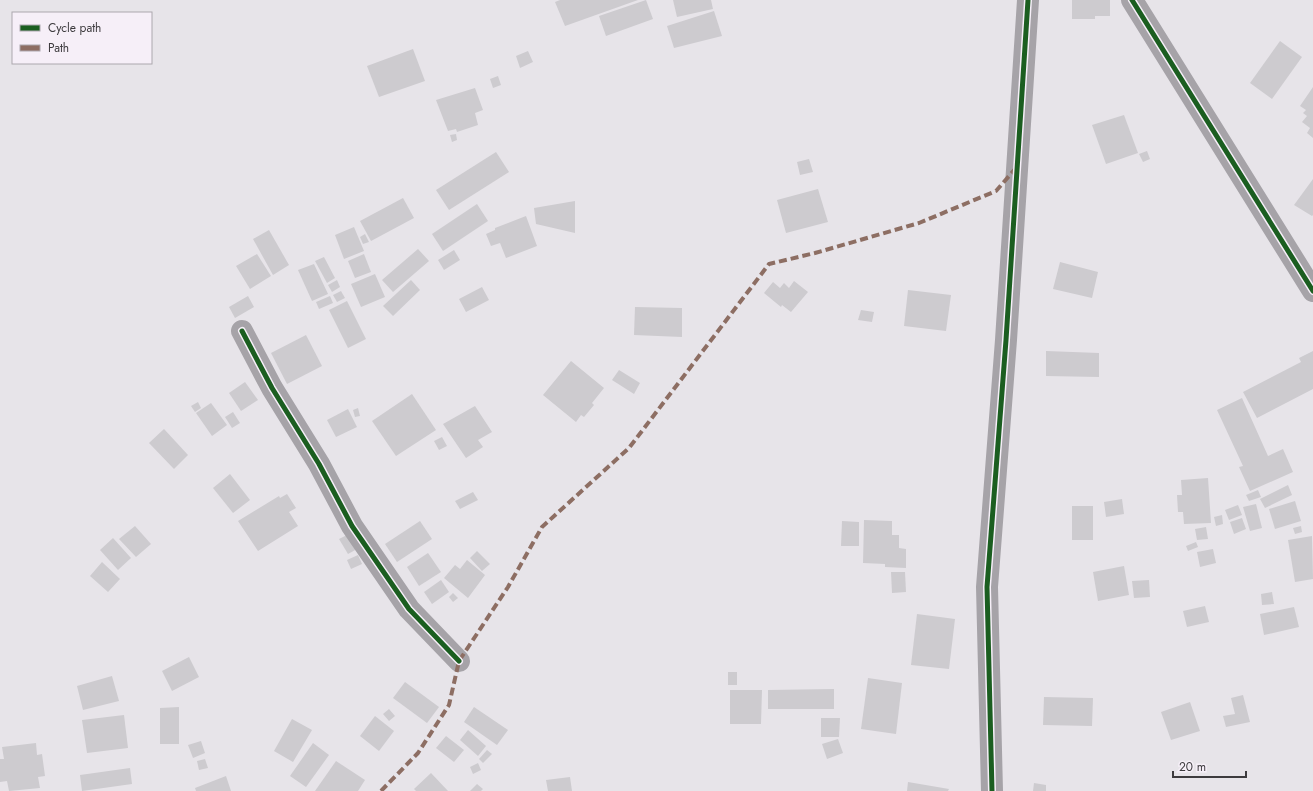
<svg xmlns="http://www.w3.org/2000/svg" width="1313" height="791" font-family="Jost,sans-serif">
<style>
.building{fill:#cdcbcf}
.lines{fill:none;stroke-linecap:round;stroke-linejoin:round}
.minor{stroke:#a6a3a8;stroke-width:22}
.quiet{stroke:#8d6e63;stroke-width:4;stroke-dasharray:8 4;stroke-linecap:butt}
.cycleway-casing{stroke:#f6eff8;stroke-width:8}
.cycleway{stroke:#1b5e20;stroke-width:5}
</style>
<rect width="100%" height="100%" fill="#e7e4e9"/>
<!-- building -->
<g class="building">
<path d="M 560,0 L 638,0 L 565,26 L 555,2 Z"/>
<path d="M 646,0 L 653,19 L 606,36 L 599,16 Z"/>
<path d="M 673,0 L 711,0 L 713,9 L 677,17 Z"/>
<path d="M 1072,0 L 1110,0 L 1110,16 L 1095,16 L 1095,19 L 1072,19 Z"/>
<path d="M 714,11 L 722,36 L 674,48 L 667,26 Z"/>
<path d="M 1280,41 L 1302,57 L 1272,99 L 1250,83 Z"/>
<path d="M 413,49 L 425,81 L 379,97 L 367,66 Z"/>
<path d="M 528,51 L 533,62 L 520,68 L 516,56 Z"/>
<path d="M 498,76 L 501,85 L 493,88 L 490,79 Z"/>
<path d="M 1313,87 L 1313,138 L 1307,133 L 1310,128 L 1302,122 L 1307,116 L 1303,113 L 1306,110 L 1300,106 Z"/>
<path d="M 475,88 L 483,110 L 475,113 L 478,125 L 457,132 L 456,129 L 448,131 L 436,100 Z"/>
<path d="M 1124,115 L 1138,153 L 1106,164 L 1092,125 Z"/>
<path d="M 456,134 L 457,140 L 452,142 L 450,135 Z"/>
<path d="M 1147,151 L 1150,159 L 1143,162 L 1139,154 Z"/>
<path d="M 496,152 L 509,172 L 449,210 L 436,190 Z"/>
<path d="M 809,159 L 813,172 L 800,175 L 797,162 Z"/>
<path d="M 1313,179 L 1313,215 L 1312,216 L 1294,205 Z"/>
<path d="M 818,189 L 828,222 L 786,233 L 777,200 Z"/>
<path d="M 403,198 L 414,218 L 371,241 L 360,221 Z"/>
<path d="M 575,201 L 575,233 L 536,224 L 534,208 Z"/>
<path d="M 477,204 L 488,221 L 443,251 L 432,234 Z"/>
<path d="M 526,216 L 537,246 L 506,258 L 500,243 L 491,246 L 486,234 L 495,230 L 495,228 Z"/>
<path d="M 354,227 L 364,251 L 344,259 L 335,235 Z"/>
<path d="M 269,230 L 289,265 L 273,275 L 253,239 Z"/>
<path d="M 365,234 L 369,242 L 363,244 L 360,237 Z"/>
<path d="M 418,249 L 429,261 L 393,292 L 382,280 Z"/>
<path d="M 454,250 L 460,260 L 444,270 L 438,260 Z"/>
<path d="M 257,254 L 271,276 L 250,289 L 236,266 Z"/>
<path d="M 364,254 L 371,272 L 355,278 L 348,261 Z"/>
<path d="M 324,257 L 335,278 L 327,283 L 315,261 Z"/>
<path d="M 1060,262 L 1098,272 L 1092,298 L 1053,289 Z"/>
<path d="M 314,264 L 328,294 L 312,301 L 298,270 Z"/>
<path d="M 375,274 L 385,297 L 361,307 L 351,284 Z"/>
<path d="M 337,280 L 340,287 L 332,292 L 328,285 Z"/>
<path d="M 411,280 L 420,290 L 393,316 L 383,306 Z"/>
<path d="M 794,281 L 808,292 L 791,312 L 782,305 L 781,307 L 764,293 L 773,282 L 780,288 L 784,283 L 789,288 Z"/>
<path d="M 482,287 L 489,300 L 466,312 L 459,299 Z"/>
<path d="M 908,290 L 951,295 L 946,331 L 904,326 Z"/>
<path d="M 341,291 L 345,298 L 337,302 L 333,295 Z"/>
<path d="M 248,296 L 254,307 L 235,318 L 229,307 Z"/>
<path d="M 330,296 L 333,303 L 319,309 L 316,302 Z"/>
<path d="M 347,301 L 366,339 L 348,348 L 329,310 Z"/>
<path d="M 635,307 L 682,308 L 682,337 L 634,335 Z"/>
<path d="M 861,310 L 874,312 L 872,322 L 858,320 Z"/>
<path d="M 306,335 L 322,366 L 287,384 L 271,353 Z"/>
<path d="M 1046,351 L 1099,353 L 1099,377 L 1046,376 Z"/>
<path d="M 1313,351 L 1313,389 L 1257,418 L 1243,392 L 1301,362 L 1299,358 Z"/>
<path d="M 571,361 L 604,388 L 592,403 L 594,405 L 584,417 L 581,415 L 576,422 L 543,395 Z"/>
<path d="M 619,370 L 640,383 L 634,394 L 612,380 Z"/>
<path d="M 245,382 L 258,400 L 241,411 L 229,393 Z"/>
<path d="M 412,394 L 436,430 L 396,456 L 372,421 Z"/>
<path d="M 1242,398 L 1268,456 L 1283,449 L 1293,472 L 1250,491 L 1239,467 L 1243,466 L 1217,410 Z"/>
<path d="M 198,402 L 201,408 L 195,412 L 191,406 Z"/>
<path d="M 211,403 L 227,425 L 212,436 L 196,413 Z"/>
<path d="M 475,406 L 492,432 L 478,440 L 483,447 L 466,458 L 443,424 Z"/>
<path d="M 358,408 L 360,416 L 355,417 L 353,410 Z"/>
<path d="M 348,409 L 357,427 L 336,437 L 327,420 Z"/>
<path d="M 233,412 L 240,423 L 232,428 L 225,417 Z"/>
<path d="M 164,429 L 188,455 L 174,469 L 149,443 Z"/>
<path d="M 442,437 L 447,446 L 439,450 L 434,441 Z"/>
<path d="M 230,474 L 250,500 L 233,513 L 213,488 Z"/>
<path d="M 1208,478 L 1211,523 L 1184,524 L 1183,512 L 1178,512 L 1177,495 L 1182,495 L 1181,480 Z"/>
<path d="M 1288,485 L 1292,495 L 1265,508 L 1260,499 Z"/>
<path d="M 1258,490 L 1261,497 L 1249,501 L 1246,495 Z"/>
<path d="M 473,492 L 478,500 L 460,509 L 455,501 Z"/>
<path d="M 287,494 L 296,508 L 289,512 L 298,526 L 258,551 L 238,521 L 279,496 L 280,498 Z"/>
<path d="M 1122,499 L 1124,514 L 1106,517 L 1104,502 Z"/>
<path d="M 1295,501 L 1301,521 L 1275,529 L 1269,509 Z"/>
<path d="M 1256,504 L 1262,528 L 1250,531 L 1243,507 Z"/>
<path d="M 1238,505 L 1242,515 L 1229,520 L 1225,510 Z"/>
<rect x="1072" y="506" width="21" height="34"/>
<path d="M 1222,515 L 1223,524 L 1216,526 L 1214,517 Z"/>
<path d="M 1242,518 L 1246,529 L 1234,534 L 1230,522 Z"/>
<path d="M 864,520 L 892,521 L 892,535 L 899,535 L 899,548 L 906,549 L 906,568 L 885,567 L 885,564 L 863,563 Z"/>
<path d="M 420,521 L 432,539 L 397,562 L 385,544 Z"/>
<path d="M 842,521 L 859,522 L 859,546 L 841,546 Z"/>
<path d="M 135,526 L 151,544 L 136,557 L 119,539 Z"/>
<path d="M 1301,526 L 1302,532 L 1295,534 L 1293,528 Z"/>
<path d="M 1206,527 L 1208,539 L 1197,540 L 1195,529 Z"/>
<path d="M 349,534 L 357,549 L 348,554 L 339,539 Z"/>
<path d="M 1312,536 L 1313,579 L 1295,582 L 1288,540 Z"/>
<path d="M 113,538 L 131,558 L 118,570 L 100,550 Z"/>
<path d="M 1196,542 L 1198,547 L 1188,551 L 1186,546 Z"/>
<path d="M 1213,549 L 1216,563 L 1200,567 L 1197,552 Z"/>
<path d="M 477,551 L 490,564 L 482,571 L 470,558 Z"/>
<path d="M 428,553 L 441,572 L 419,586 L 407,567 Z"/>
<path d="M 358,555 L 362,564 L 351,569 L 347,560 Z"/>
<path d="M 467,560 L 485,575 L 468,598 L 444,578 L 455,565 L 460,569 Z"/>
<path d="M 102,562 L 120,579 L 108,592 L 90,576 Z"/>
<path d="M 1124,566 L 1129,595 L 1098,601 L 1093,572 Z"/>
<path d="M 891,572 L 905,572 L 906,592 L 892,593 Z"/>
<path d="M 441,580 L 449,592 L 432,604 L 424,592 Z"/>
<path d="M 1149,580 L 1150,597 L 1134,598 L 1132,581 Z"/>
<path d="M 1272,592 L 1274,604 L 1262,605 L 1261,594 Z"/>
<path d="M 453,593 L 458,598 L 453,602 L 449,597 Z"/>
<path d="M 1205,606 L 1209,622 L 1187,627 L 1183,611 Z"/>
<path d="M 1294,607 L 1299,627 L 1264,635 L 1260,614 Z"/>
<path d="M 917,614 L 955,619 L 949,669 L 911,665 Z"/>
<path d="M 189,657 L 199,677 L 172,691 L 162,671 Z"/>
<rect x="728" y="672" width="9" height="13"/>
<path d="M 112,676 L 119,701 L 83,710 L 77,686 Z"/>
<path d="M 868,678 L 902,683 L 896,734 L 861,729 Z"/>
<path d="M 405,682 L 439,707 L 427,723 L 393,698 Z"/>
<path d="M 834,689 L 834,709 L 768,709 L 768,690 Z"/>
<path d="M 730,690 L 762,690 L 761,724 L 730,724 Z"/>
<path d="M 1243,695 L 1250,722 L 1226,727 L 1223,716 L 1235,714 L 1231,698 Z"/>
<path d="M 1044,697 L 1093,698 L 1092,726 L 1043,725 Z"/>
<path d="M 1190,702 L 1200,731 L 1171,740 L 1161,712 Z"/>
<path d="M 179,707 L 179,744 L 160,744 L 160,708 Z"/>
<path d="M 474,707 L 508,730 L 497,745 L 464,722 Z"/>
<path d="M 389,709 L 395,716 L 389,721 L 383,714 Z"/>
<path d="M 124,715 L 128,748 L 87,753 L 82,720 Z"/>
<path d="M 375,716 L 394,731 L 379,751 L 360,736 Z"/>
<path d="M 821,718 L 840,718 L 839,737 L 821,737 Z"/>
<path d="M 292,719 L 312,730 L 293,762 L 274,751 Z"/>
<path d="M 468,730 L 486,746 L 478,756 L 460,740 Z"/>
<path d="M 446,736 L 464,750 L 454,762 L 436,748 Z"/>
<path d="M 838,739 L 843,753 L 827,759 L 822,744 Z"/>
<path d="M 201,741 L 205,753 L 193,758 L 188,745 Z"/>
<path d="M 36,743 L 37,755 L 42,754 L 45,776 L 38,777 L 40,788 L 9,791 L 7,781 L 0,782 L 0,759 L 4,759 L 2,747 Z"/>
<path d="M 313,743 L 329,755 L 306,787 L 290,776 Z"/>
<path d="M 487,750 L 492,754 L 483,763 L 479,759 Z"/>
<path d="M 205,759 L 208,768 L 199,770 L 197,761 Z"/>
<path d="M 336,761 L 365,780 L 358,791 L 315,791 Z"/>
<path d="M 478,763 L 481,770 L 473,774 L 470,767 Z"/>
<path d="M 130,768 L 132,784 L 82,791 L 80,775 Z"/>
<path d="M 431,773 L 448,791 L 416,791 L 414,789 Z"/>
<path d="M 226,776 L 231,791 L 196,791 L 195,788 Z"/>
<path d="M 570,777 L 572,791 L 548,791 L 546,780 Z"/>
<path d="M 908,782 L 949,789 L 948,791 L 907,791 Z"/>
<path d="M 1034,783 L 1046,785 L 1046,791 L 1033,791 Z"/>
<path d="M 477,784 L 483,789 L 481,791 L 470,791 Z"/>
</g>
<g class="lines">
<!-- minor -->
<g class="minor">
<path d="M 1132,0 L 1313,291"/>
<path d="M 242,331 L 272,388 L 319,464 L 352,526 L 409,609 L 459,661"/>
<path d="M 992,791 L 987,587 L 1006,340 L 1028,0"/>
</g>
<!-- quiet -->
<path class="quiet" d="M 381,791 L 418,753 L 449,705 L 459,661 L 508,587 L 542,527 L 629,448 L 769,264 L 815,253 L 919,223 L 996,191 L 1016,168"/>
<defs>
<g id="cycleway">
<path d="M 1132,0 L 1313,291"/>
<path d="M 242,331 L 272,388 L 319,464 L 352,526 L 409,609 L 459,661"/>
<path d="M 992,791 L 987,587 L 1006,340 L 1028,0"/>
</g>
</defs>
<!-- cycleway casing -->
<use href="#cycleway" class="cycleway-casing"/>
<!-- cycleway -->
<use href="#cycleway" class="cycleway"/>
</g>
<!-- legend -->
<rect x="12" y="12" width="140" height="52" fill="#f6eff8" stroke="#aca7ae"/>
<rect x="20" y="25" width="20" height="6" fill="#1b5e20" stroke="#aca7ae"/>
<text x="48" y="32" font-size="12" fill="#3d3b3e">Cycle path</text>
<rect x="20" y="45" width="20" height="6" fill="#8d6e63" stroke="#aca7ae"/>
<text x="48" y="52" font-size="12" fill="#3d3b3e">Path</text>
<!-- scale -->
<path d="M1173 771v6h73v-6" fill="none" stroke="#3d3b3e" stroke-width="2"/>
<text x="1179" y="771" font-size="12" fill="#3d3b3e" stroke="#f6eff8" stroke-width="3" paint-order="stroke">20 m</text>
</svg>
